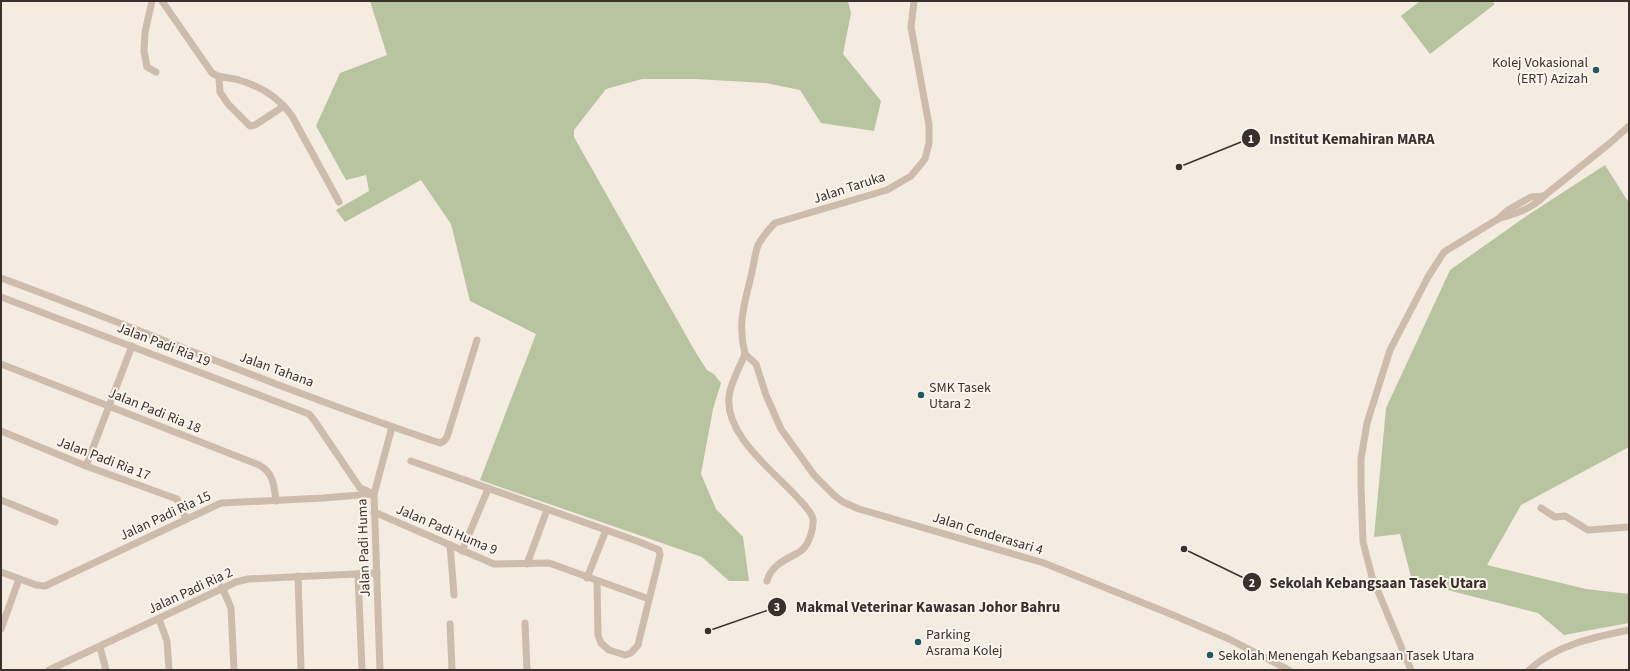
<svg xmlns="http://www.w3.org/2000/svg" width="1630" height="671" font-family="'Source Sans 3',sans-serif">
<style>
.green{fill:#b8c4a0}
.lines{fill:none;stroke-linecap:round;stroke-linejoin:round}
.minor{stroke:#cdbbac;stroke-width:7}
.poi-dot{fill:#1f5a5e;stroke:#fbf5ee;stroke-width:1.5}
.labels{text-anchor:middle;stroke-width:4;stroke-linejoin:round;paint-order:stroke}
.poi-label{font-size:14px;fill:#3b302b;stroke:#fbf5ee;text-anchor:start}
.street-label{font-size:14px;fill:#3b302b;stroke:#fbf5ee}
.leader{fill:none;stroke:#3b302b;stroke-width:1.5}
.callout-dot{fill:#3b302b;stroke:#fbf5ee;stroke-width:1.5}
.mark-label{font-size:12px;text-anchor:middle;font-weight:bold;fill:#fff}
.callout-label{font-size:15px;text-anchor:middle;font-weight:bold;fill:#3b302b;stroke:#fbf5ee;stroke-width:4;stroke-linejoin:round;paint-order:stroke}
</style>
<rect width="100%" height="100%" fill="#f4ebe1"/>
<!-- green -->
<g class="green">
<path d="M 370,1 L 848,1 L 851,13 L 843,54 L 881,101 L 874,131 L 821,123 L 800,90 L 766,83 L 696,79 L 642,79 L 606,89 L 574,130 L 574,137 L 696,353 L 707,370 L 714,374 L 721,383 L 713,409 L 701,474 L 716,509 L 743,537 L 749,581 L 729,581 L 702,557 L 480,480 L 536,334 L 470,301 L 451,224 L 421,180 L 345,222 L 336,210 L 369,191 L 366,175 L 346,180 L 316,126 L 340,73 L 387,55 Z"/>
<path d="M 1420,1 L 1492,1 L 1495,4 L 1430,54 L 1401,16 Z"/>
<path d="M 1605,165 L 1629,203 L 1629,447 L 1521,505 L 1487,565 L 1586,589 L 1629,594 L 1629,623 L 1564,635 L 1538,613 L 1412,581 L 1400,534 L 1374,537 L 1386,408 L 1450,270 L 1525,217 Z"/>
</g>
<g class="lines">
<!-- minor -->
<g class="minor">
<path d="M 152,1 L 145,32 L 144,51 L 147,67 L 156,72"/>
<path d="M 162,1 L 212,73 C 221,79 230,77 239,80 C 262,87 278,97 292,116 L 339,202"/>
<path d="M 219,78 L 220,92 L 228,104 L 250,126 L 255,125 L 284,106"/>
<path d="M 1500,218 C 1516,214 1533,208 1544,196 L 1610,143 L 1629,126"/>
<path d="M 1,278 C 148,332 292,394 440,443 L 444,441 L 447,437 L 477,340"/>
<path d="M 1,297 L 309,414 L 314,420 L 360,488 L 374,494"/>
<path d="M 745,354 L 756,364 L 766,395 L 781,429 L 814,475 L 835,496 L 843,502 L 859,509 L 1044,563 L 1173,615 L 1229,639 L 1289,670"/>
<path d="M 745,354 C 737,323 745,302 752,272 C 754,263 755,253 758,245 C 763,236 768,230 775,223 L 887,190 L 911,176 L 925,159 L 929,143 L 929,125 L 911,27 L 914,1"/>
<path d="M 745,354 C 740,366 733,379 730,391 C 720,431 772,470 795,495 C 801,502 811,510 813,519 C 814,528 809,544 802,550 C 800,552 796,554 794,555 C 782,561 770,568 767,581"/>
<path d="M 1,364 L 259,465 C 274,473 274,486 276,501"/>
<path d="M 1,431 L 86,466 L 177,499 L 186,519"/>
<path d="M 411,461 L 637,541 L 659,550 L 660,555 L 638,645 L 631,653 L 625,655 L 609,650 L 601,643 L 598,635 L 597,581"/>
<path d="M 86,466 L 132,346"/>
<path d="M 1,500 L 55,522"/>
<path d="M 1541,508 L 1555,517 L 1565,516 L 1588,530 L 1629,527"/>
<path d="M 374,512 L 494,564 L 549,563 L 649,599"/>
<path d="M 450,545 L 454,595"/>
<path d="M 462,551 L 488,489"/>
<path d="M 527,564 L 547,510"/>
<path d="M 1,572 L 36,585 L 45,586 L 221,503 L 323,498 L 372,494"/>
<path d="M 358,574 L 362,670"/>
<path d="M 298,576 L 301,670"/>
<path d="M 587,578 L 606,530"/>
<path d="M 222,587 L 231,608 L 234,670"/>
<path d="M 159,619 L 167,641 L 169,670"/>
<path d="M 525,623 L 527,670"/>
<path d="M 450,624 L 452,670"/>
<path d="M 1,629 L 19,579"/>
<path d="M 100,647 L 106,670"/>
<path d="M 49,670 L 236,582 L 248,579 L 377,573"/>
<path d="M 380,670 L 374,494 L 392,427"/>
<path d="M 1411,670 L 1372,577 L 1363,542 L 1361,486 L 1361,459 L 1367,423 L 1390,350 L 1428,277 L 1444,252 L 1498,219 L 1508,210 L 1531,197 L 1544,196"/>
<path d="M 1529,670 C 1556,645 1594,637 1629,630"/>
</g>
</g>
<!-- markers -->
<g class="poi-dot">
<circle cx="1596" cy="70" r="4"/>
<circle cx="921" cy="395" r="4"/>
<circle cx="918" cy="642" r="4"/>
<circle cx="1210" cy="655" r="4"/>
</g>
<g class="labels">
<!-- poi labels -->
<g class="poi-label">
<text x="1588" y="67" text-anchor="end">Kolej Vokasional<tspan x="1588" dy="16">(ERT) Azizah</tspan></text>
<text x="929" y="392">SMK Tasek<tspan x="929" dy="16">Utara 2</tspan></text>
<text x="926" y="639">Parking<tspan x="926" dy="16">Asrama Kolej</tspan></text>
<text x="1218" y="660">Sekolah Menengah Kebangsaan Tasek Utara</text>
</g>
<!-- street labels -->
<g class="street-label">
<text transform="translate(849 187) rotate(-18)" y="5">Jalan Taruka</text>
<text transform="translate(164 344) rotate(21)" y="5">Jalan Padi Ria 19</text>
<text transform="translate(277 369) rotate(20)" y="5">Jalan Tahana</text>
<text transform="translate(155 410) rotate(22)" y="5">Jalan Padi Ria 18</text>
<text transform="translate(104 458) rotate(21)" y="5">Jalan Padi Ria 17</text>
<text transform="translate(165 515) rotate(-25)" y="5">Jalan Padi Ria 15</text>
<text transform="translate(447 529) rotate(23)" y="5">Jalan Padi Huma 9</text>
<text transform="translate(988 533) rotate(17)" y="5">Jalan Cenderasari 4</text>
<text transform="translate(363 548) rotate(-92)" y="5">Jalan Padi Huma</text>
<text transform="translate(190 590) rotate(-25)" y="5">Jalan Padi Ria 2</text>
</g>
</g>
<!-- callouts -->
<path class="leader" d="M1179 167L1251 138M1184 549L1252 582M708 631L777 607"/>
<g class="callout-dot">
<circle cx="1179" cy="167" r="4"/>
<circle cx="1184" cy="549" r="4"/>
<circle cx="708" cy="631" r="4"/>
<circle cx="1251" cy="138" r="10"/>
<circle cx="1252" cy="582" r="10"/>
<circle cx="777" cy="607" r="10"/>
</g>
<g class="mark-label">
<text x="1251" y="143">1</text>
<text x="1252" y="587">2</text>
<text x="777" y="611">3</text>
</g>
<g class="callout-label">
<text x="1352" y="144">Institut Kemahiran MARA</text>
<text x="1378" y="588">Sekolah Kebangsaan Tasek Utara</text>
<text x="928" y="612">Makmal Veterinar Kawasan Johor Bahru</text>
</g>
<!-- border -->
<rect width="1630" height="671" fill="none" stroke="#3b302b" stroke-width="4"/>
</svg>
